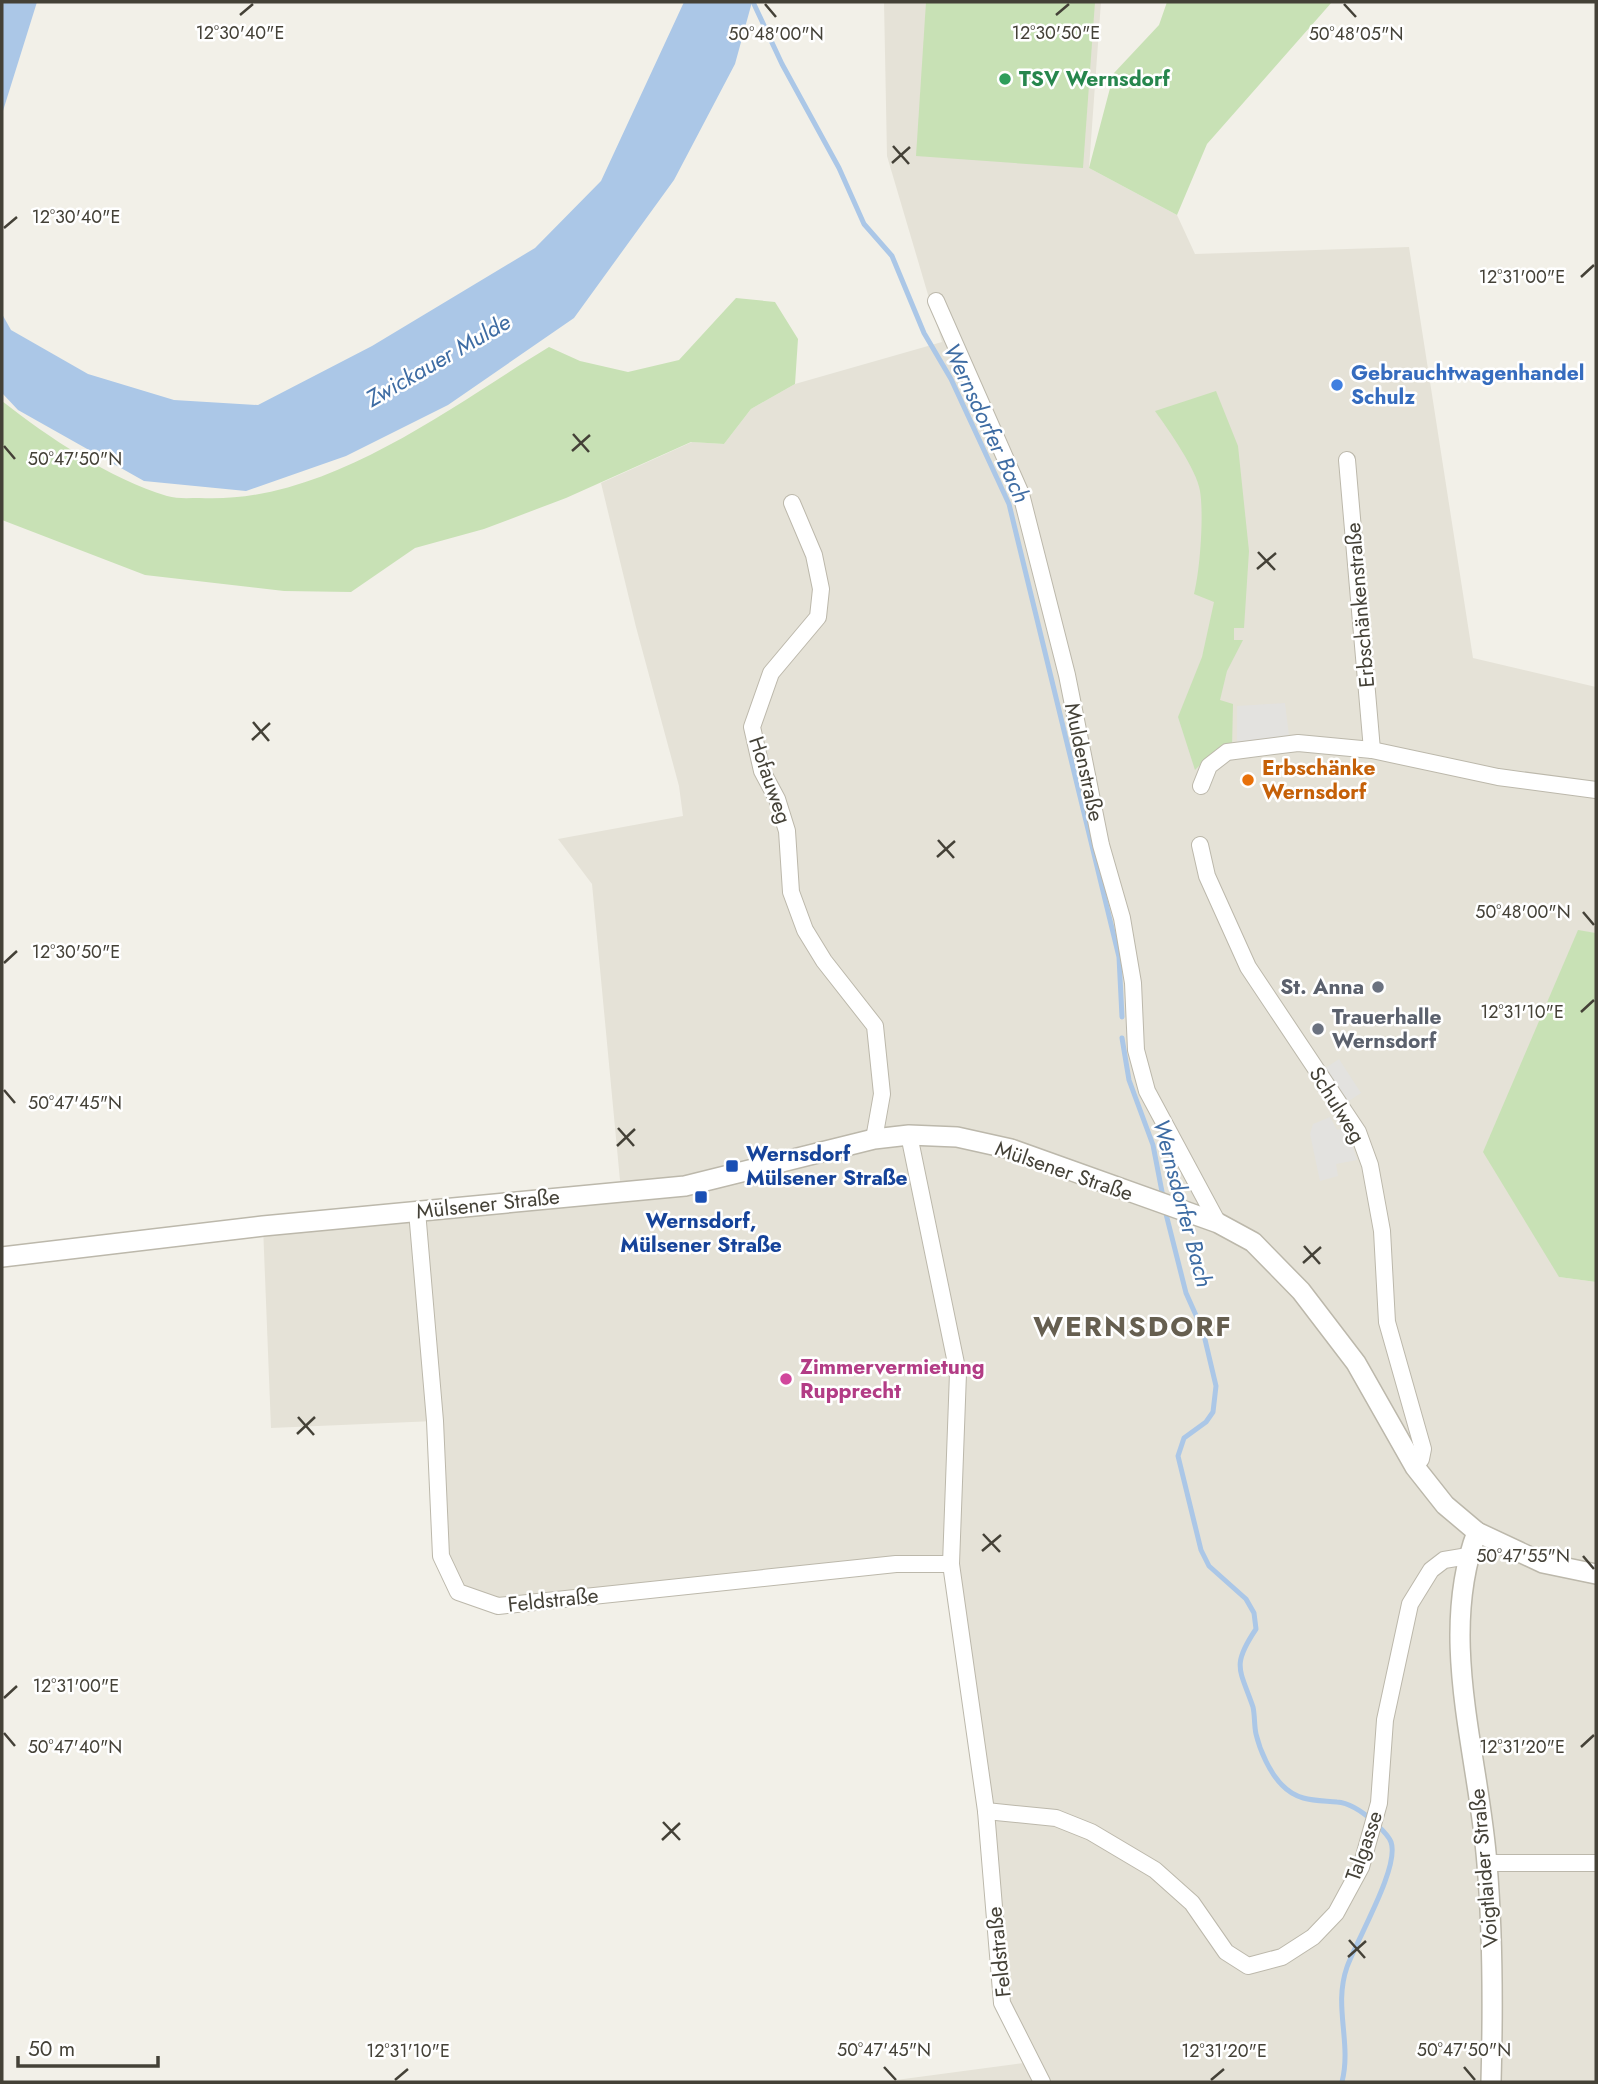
<svg xmlns="http://www.w3.org/2000/svg" width="1598" height="2084" font-family="Jost,sans-serif">
<style>
.residential{fill:#e5e2d7}
.green{fill:#c8e1b5}
.parking{fill:#e3e2df}
.water{fill:#abc7e7}
.lines{fill:none;stroke-linecap:round;stroke-linejoin:round}
.stream{stroke:#abc7e7;stroke-width:5}
.minor-casing{stroke:#bcb8ab;stroke-width:18}
.tertiary-casing{stroke:#bcb8ab;stroke-width:22}
.minor{stroke:#fff;stroke-width:16}
.tertiary{stroke:#fff;stroke-width:19}
.ticks{fill:none;stroke:#444137;stroke-width:2.5}
.leisure-dot{fill:#2e9e5b;stroke:#fff;stroke-width:2.5}
.shop-dot{fill:#3f7fe0;stroke:#fff;stroke-width:2.5}
.food-dot{fill:#e8710a;stroke:#fff;stroke-width:2.5}
.worship-dot{fill:#6b7280;stroke:#fff;stroke-width:2.5}
.transit-dot{fill:#1a4fb4;stroke:#fff;stroke-width:2.5}
.hotel-dot{fill:#d1479c;stroke:#fff;stroke-width:2.5}
.labels{text-anchor:middle;stroke-width:5;stroke-linejoin:round;paint-order:stroke}
.leisure-label{font-size:21px;font-weight:bold;fill:#27864d;stroke:#fff;text-anchor:start}
.shop-label{font-size:21px;font-weight:bold;fill:#366cbe;stroke:#fff;text-anchor:start}
.street-label{font-size:21px;fill:#444137;stroke:#fff}
.food-label{font-size:21px;font-weight:bold;fill:#c56008;stroke:#fff;text-anchor:start}
.worship-label{font-size:21px;font-weight:bold;fill:#5b616d;stroke:#fff;text-anchor:end}
.transit-label{font-size:21px;font-weight:bold;fill:#164399;stroke:#fff;text-anchor:start}
.hotel-label{font-size:21px;font-weight:bold;fill:#b23c85;stroke:#fff;text-anchor:start}
.water-label{font-size:23px;font-style:italic;fill:#3e6ca3;stroke:#fff}
.district-label{font-size:28px;font-weight:bold;letter-spacing:2px;fill:#665f50;stroke:#fff}
.ticks-label{font-size:18px;text-anchor:middle;fill:#444137;stroke:#fff;stroke-width:5;stroke-linejoin:round;paint-order:stroke}
</style>
<rect width="100%" height="100%" fill="#f2f0e8"/>
<!-- residential -->
<path class="residential" d="M 884,2 L 1101,2 L 1089,168 L 1177,215 L 1195,254 L 1409,247 L 1473,658 L 1596,687 L 1596,933 L 1578,931 L 1559,1277 L 1596,1282 L 1596,2082 L 881,2082 L 1031,2062 L 1002,2003 L 951,1564 L 498,1606 L 458,1592 L 441,1556 L 435,1421 L 271,1428 L 263,1226 L 621,1191 L 592,884 L 558,839 L 683,816 L 679,786 L 636,627 L 601,483 L 692,442 L 724,444 L 751,409 L 795,384 L 942,342 L 887,156 Z"/>
<!-- green -->
<g class="green">
<path d="M 926,2 L 1095,2 L 1083,168 L 916,156 Z"/>
<path d="M 1167,2 L 1332,2 L 1207,144 L 1177,215 L 1089,168 L 1114,73 L 1159,25 Z"/>
<path d="M 736,298 L 775,302 L 798,339 L 795,384 L 751,409 L 724,444 L 691,442 L 566,498 L 484,529 L 415,548 L 351,592 L 284,591 L 145,575 L 2,520 L 2,401 C 48,437 110,479 167,496 C 177,499 189,498 199,498 C 325,505 447,409 549,347 L 580,361 L 628,372 L 679,360 Z"/>
<path d="M 1216,391 L 1238,446 L 1249,551 L 1244,628 L 1234,628 L 1234,640 L 1243,640 L 1227,671 L 1220,700 L 1233,704 L 1232,748 L 1210,755 L 1195,770 L 1178,717 L 1202,657 L 1214,602 L 1194,594 C 1200,571 1204,515 1200,491 C 1197,470 1168,429 1155,411 Z"/>
<path d="M 1578,930 L 1596,933 L 1596,1282 L 1559,1277 L 1483,1152 Z"/>
</g>
<!-- parking -->
<g class="parking">
<path d="M 1285,703 L 1290,744 L 1237,751 L 1237,706 Z"/>
<path d="M 1339,1059 L 1361,1093 L 1346,1103 L 1324,1069 Z"/>
<path d="M 1330,1117 L 1337,1130 L 1346,1127 L 1357,1160 L 1336,1164 L 1338,1176 L 1320,1181 L 1310,1134 L 1313,1124 Z"/>
</g>
<!-- water -->
<g class="water">
<path d="M 2,2 L 37,2 L 2,114 Z"/>
<path d="M 684,2 L 752,2 L 735,64 L 674,180 L 574,318 L 448,405 L 346,456 L 246,491 L 144,481 L 18,410 L 2,393 L 2,314 L 11,330 L 88,374 L 174,400 L 258,405 L 372,346 L 535,248 L 601,181 Z"/>
</g>
<g class="lines">
<!-- stream -->
<g class="stream">
<path d="M 753,2 L 782,64 L 839,168 L 864,224 L 892,256 L 924,333 L 951,379 L 1009,504 L 1119,957 L 1122,1017"/>
<path d="M 1122,1038 L 1129,1080 L 1153,1145 L 1163,1197"/>
<path d="M 1165,1210 L 1186,1293 L 1203,1331 L 1216,1386 L 1213,1412 L 1206,1422 L 1184,1438 L 1178,1456 L 1201,1550 L 1209,1566 L 1246,1599 L 1254,1613 L 1256,1629 C 1231,1666 1240,1669 1253,1707 C 1255,1716 1254,1725 1256,1734 C 1260,1751 1270,1773 1282,1785 C 1298,1802 1317,1800 1337,1802 C 1351,1803 1364,1813 1374,1822 C 1380,1828 1388,1834 1391,1842 C 1400,1867 1357,1939 1347,1967 C 1333,2007 1352,2042 1342,2082"/>
</g>
<defs>
<g id="minor">
<path d="M 936,301 L 1021,494 L 1067,675 L 1101,845 L 1122,918 L 1133,983 L 1136,1050 L 1147,1091 L 1218,1223"/>
<path d="M 1347,460 L 1372,750"/>
<path d="M 792,503 L 814,555 L 821,589 L 818,617 L 771,673 L 752,727 L 762,771 L 777,799 L 787,831 L 791,892 L 805,930 L 824,961 L 875,1026 L 882,1094 L 874,1139"/>
<path d="M 1201,786 L 1209,766 L 1227,752 L 1298,743 L 1372,750 L 1498,777 L 1596,790"/>
<path d="M 1200,845 L 1207,876 L 1248,967 L 1358,1132 L 1370,1165 L 1382,1231 L 1387,1322 L 1423,1449 L 1421,1459 L 1415,1467"/>
<path d="M 909,1135 L 958,1373 L 951,1564"/>
<path d="M 417,1211 L 435,1421 L 441,1556 L 458,1592 L 498,1606 L 896,1564 L 951,1564 L 986,1811 L 1002,2003 L 1042,2082"/>
<path d="M 986,1811 L 1056,1818 L 1091,1832 L 1155,1870 L 1192,1903 L 1226,1952 L 1248,1966 L 1282,1957 L 1313,1937 L 1336,1913 L 1361,1867 L 1379,1803 L 1385,1720 L 1410,1604 L 1431,1570 L 1444,1560 L 1468,1556"/>
<path d="M 1487,1863 L 1596,1863"/>
</g>
<g id="tertiary">
<path d="M 2,1257 L 263,1226 L 685,1186 L 874,1139 L 909,1135 L 957,1137 L 1011,1149 L 1218,1223 L 1253,1242 L 1301,1291 L 1356,1363 L 1415,1467 L 1445,1505 L 1477,1532 L 1543,1563 L 1596,1574"/>
<path d="M 1477,1532 C 1437,1638 1479,1755 1487,1864 C 1493,1936 1493,2010 1491,2082"/>
</g>
</defs>
<!-- minor casing -->
<use href="#minor" class="minor-casing"/>
<!-- tertiary casing -->
<use href="#tertiary" class="tertiary-casing"/>
<!-- minor -->
<use href="#minor" class="minor"/>
<!-- tertiary -->
<use href="#tertiary" class="tertiary"/>
</g>
<!-- ticks -->
<path class="ticks" d="M 765,4 L 776,17M 1344,4 L 1356,17M 240,15 L 253,4M 1056,15 L 1069,4M 893,146 L 909,164M 892,163 L 910,147M 4,228 L 17,217M 1581,277 L 1594,265M 573,434 L 589,452M 4,446 L 15,459M 572,451 L 590,435M 1258,552 L 1275,570M 1257,569 L 1276,553M 253,722 L 269,741M 252,740 L 270,723M 938,840 L 954,858M 937,857 L 955,841M 1583,912 L 1594,925M 4,963 L 17,951M 1581,1012 L 1594,1000M 4,1090 L 15,1103M 618,1128 L 634,1146M 617,1146 L 635,1129M 1304,1246 L 1320,1264M 1303,1263 L 1321,1247M 298,1417 L 314,1435M 297,1434 L 315,1417M 983,1534 L 1000,1552M 982,1551 L 1001,1535M 1583,1556 L 1594,1569M 4,1698 L 17,1686M 4,1733 L 15,1746M 1581,1747 L 1594,1735M 663,1822 L 680,1840M 662,1840 L 680,1823M 1349,1940 L 1365,1958M 1348,1957 L 1366,1941M 884,2067 L 896,2080M 1464,2067 L 1475,2080M 395,2080 L 408,2069M 1211,2080 L 1224,2069"/>
<!-- markers -->
<circle class="leisure-dot" cx="1005" cy="79" r="7"/>
<circle class="shop-dot" cx="1337" cy="385" r="7"/>
<circle class="food-dot" cx="1248" cy="780" r="7"/>
<g class="worship-dot">
<circle cx="1378" cy="987" r="7"/>
<circle cx="1318" cy="1029" r="7"/>
</g>
<g class="transit-dot">
<rect x="725" y="1159" width="14" height="14" rx="3.5"/>
<rect x="694" y="1190" width="14" height="14" rx="3.5"/>
</g>
<circle class="hotel-dot" cx="786" cy="1379" r="7"/>
<g class="labels">
<!-- leisure labels -->
<g class="leisure-label">
<text x="1019" y="86">TSV Wernsdorf</text>
</g>
<!-- shop labels -->
<g class="shop-label">
<text x="1351" y="380">Gebrauchtwagenhandel<tspan x="1351" dy="24">Schulz</tspan></text>
</g>
<!-- street labels -->
<g class="street-label">
<text transform="translate(1360 605) rotate(-95)" y="7">Erbschänkenstraße</text>
<text transform="translate(1084 762) rotate(78)" y="7">Muldenstraße</text>
<text transform="translate(770 780) rotate(71)" y="7">Hofauweg</text>
<text transform="translate(1337 1105) rotate(58)" y="7">Schulweg</text>
<text transform="translate(1064 1171) rotate(19)" y="7">Mülsener Straße</text>
<text transform="translate(488 1204) rotate(-6)" y="7">Mülsener Straße</text>
<text transform="translate(553 1600) rotate(-6)" y="7">Feldstraße</text>
<text transform="translate(1364 1846) rotate(-71)" y="7">Talgasse</text>
<text transform="translate(1484 1868) rotate(-95)" y="7">Voigtlaider Straße</text>
<text transform="translate(999 1952) rotate(-96)" y="7">Feldstraße</text>
</g>
<!-- food labels -->
<g class="food-label">
<text x="1262" y="775">Erbschänke<tspan x="1262" dy="24">Wernsdorf</tspan></text>
</g>
<!-- worship labels -->
<g class="worship-label">
<text x="1364" y="994">St. Anna</text>
<text x="1332" y="1024" text-anchor="start">Trauerhalle<tspan x="1332" dy="24">Wernsdorf</tspan></text>
</g>
<!-- transit labels -->
<g class="transit-label">
<text x="746" y="1161">Wernsdorf<tspan x="746" dy="24">Mülsener Straße</tspan></text>
<text x="701" y="1228" text-anchor="middle">Wernsdorf,<tspan x="701" dy="24">Mülsener Straße</tspan></text>
</g>
<!-- hotel labels -->
<g class="hotel-label">
<text x="800" y="1374">Zimmervermietung<tspan x="800" dy="24">Rupprecht</tspan></text>
</g>
<!-- water labels -->
<g class="water-label">
<text transform="translate(438 360) rotate(-30)" y="8">Zwickauer Mulde</text>
<text transform="translate(987 423) rotate(65)" y="8">Wernsdorfer Bach</text>
<text transform="translate(1183 1203) rotate(75)" y="8">Wernsdorfer Bach</text>
</g>
<!-- district labels -->
<g class="district-label">
<text x="1133" y="1336">WERNSDORF</text>
</g>
</g>
<g class="ticks-label">
<text x="240" y="39">12°30'40"E</text>
<text x="1056" y="39">12°30'50"E</text>
<text x="776" y="40">50°48'00"N</text>
<text x="1356" y="40">50°48'05"N</text>
<text x="76" y="223">12°30'40"E</text>
<text x="1522" y="283">12°31'00"E</text>
<text x="75" y="465">50°47'50"N</text>
<text x="1523" y="918">50°48'00"N</text>
<text x="76" y="958">12°30'50"E</text>
<text x="1522" y="1018">12°31'10"E</text>
<text x="75" y="1109">50°47'45"N</text>
<text x="1523" y="1562">50°47'55"N</text>
<text x="76" y="1692">12°31'00"E</text>
<text x="75" y="1753">50°47'40"N</text>
<text x="1522" y="1753">12°31'20"E</text>
<text x="884" y="2056">50°47'45"N</text>
<text x="1464" y="2056">50°47'50"N</text>
<text x="408" y="2057">12°31'10"E</text>
<text x="1224" y="2057">12°31'20"E</text>
</g>
<!-- border -->
<rect width="1598" height="2084" fill="none" stroke="#444137" stroke-width="7"/>
<!-- scale -->
<path d="M18 2056v10h140v-10" fill="none" stroke="#444137" stroke-width="3.5"/>
<text x="28" y="2056" font-size="21" fill="#444137" stroke="#ffffff" stroke-width="5" paint-order="stroke">50 m</text>
</svg>
